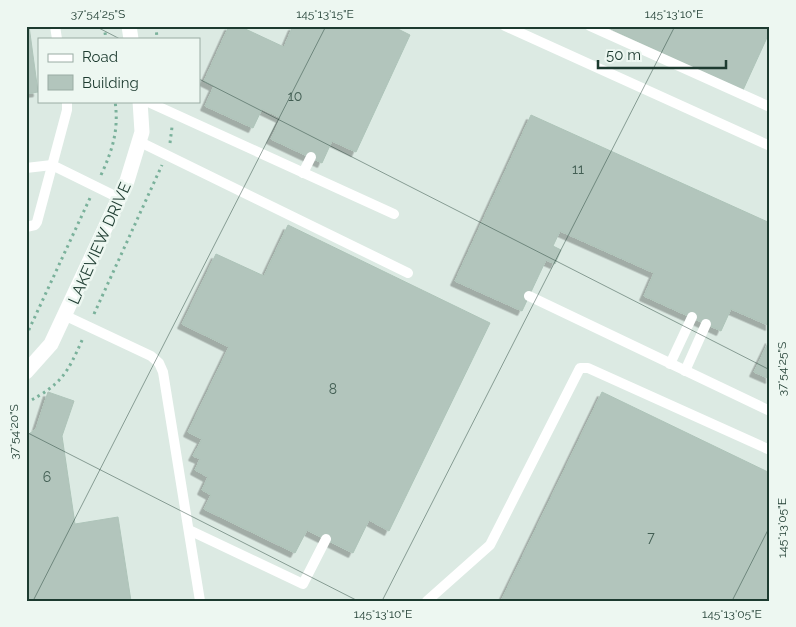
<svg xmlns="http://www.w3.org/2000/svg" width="796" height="627" font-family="Raleway,sans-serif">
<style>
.building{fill:#b2c5bc;stroke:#aec4b9;filter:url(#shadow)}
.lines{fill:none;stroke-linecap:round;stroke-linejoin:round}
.path{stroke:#7ab19b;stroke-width:3;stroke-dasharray:2.5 4;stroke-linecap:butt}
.lane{stroke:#fff;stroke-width:10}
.street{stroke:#fff;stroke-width:15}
.ticks{fill:none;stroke:#1d3b30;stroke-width:1;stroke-opacity:0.45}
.labels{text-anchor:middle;stroke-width:5;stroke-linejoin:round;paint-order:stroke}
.number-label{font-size:14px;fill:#425e53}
.street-label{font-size:16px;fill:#1d3b30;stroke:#edf7f1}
.neatline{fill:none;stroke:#1d3b30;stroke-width:2}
.ticks-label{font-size:12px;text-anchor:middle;fill:#1d3b30}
</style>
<defs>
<filter id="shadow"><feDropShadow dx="-4.5" dy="4.5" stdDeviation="0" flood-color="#0004"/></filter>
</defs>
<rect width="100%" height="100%" fill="#dceae3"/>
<!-- building -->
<g class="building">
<path d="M 26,26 L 29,26 L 38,92 L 26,94 Z"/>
<path d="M 229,26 L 239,26 L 284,47 L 293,26 L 392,26 L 410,35 L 356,152 L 332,141 L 322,163 L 271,139 L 281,118 L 262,109 L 253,128 L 205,106 L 214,86 L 204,81 Z"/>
<path d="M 604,26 L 770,26 L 770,31 L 743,90 Z"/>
<path d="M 531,115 L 770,223 L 770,326 L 731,309 L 721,331 L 644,296 L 654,273 L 560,231 L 553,246 L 561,250 L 555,264 L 546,260 L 522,311 L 455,281 Z"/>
<path d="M 288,225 L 490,323 L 389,531 L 369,520 L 353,553 L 307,530 L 295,553 L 204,509 L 211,495 L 202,490 L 208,477 L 195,470 L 200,459 L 193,456 L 202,439 L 188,432 L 229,347 L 182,324 L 216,254 L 264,276 Z"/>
<path d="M 770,339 L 770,379 L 754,372 Z"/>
<path d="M 48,392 L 74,401 L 62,436 L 75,524 L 118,517 L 131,601 L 26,601 L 26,436 L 36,429 Z"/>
<path d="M 602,392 L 770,473 L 770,601 L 501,601 Z"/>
</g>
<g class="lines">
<!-- path -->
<g class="path">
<path d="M 104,26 L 106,39"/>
<path d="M 156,26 L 157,39"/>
<path d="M 170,143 L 172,127"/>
<path d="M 101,175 C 113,149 119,129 115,101"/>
<path d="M 94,314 L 162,165"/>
<path d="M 26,336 L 90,198"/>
<path d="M 26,403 C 62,384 67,374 83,338"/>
</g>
<!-- lane -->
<g class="lane">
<path d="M 55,26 L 57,39"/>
<path d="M 505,26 L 770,146"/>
<path d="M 590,26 L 770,107"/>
<path d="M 146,101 L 394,214"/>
<path d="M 140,142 L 408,273"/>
<path d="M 26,168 L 52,165 L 119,198"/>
<path d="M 303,173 L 311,157"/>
<path d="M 26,227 L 35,225 L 37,222 L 67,110 L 67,101"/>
<path d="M 529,296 L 770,411"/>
<path d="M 66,316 L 151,356 L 159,363 L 163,372 L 200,601"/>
<path d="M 670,364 L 692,317"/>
<path d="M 685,371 L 706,324"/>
<path d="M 189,530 L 303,584 L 326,539"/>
<path d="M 427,601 L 490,545 L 580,368 L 588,368 L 770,450"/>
</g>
<!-- street -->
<g class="street">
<path d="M 129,26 L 131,39"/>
<path d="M 26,372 L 51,344 L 127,181 L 142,132 L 140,101"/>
</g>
</g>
<!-- ticks -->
<path class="ticks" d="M 95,26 L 120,39M 199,79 L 770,370M 26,432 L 358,601M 33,601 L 326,26M 382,601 L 675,26M 732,601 L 770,526"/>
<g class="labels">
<!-- number labels -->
<g class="number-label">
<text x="295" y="101">10</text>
<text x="578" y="174">11</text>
<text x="333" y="394">8</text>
<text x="47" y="482">6</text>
<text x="651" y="542">7</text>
</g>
<!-- street labels -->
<g class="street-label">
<text transform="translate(99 243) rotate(-66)" y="6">LAKEVIEW DRIVE</text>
</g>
</g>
<!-- border -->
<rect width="796" height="627" fill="none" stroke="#edf7f1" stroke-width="55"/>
<!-- legend -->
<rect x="38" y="38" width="162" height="65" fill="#edf7f1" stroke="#9aaca4"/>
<rect x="48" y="54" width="25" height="8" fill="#ffffff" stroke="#9aaca4"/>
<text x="82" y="62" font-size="15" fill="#1d3b30">Road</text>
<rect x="48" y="75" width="25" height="15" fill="#b2c5bc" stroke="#9aaca4"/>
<text x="82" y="88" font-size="15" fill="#1d3b30">Building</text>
<!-- scale -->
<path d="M598 60v8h128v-8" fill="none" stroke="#1d3b30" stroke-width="2.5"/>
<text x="606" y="60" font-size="15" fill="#1d3b30" stroke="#edf7f1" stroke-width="4" paint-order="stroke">50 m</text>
<rect x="28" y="28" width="740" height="572" class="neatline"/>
<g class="ticks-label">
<text x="98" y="18">37°54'25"S</text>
<text x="325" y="18">145°13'15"E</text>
<text x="674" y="18">145°13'10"E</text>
<text transform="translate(782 369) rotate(-90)" y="4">37°54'25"S</text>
<text transform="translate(14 432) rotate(-90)" y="4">37°54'20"S</text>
<text transform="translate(782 528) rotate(-90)" y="4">145°13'05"E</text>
<text x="383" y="618">145°13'10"E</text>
<text x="732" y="618">145°13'05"E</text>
</g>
</svg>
